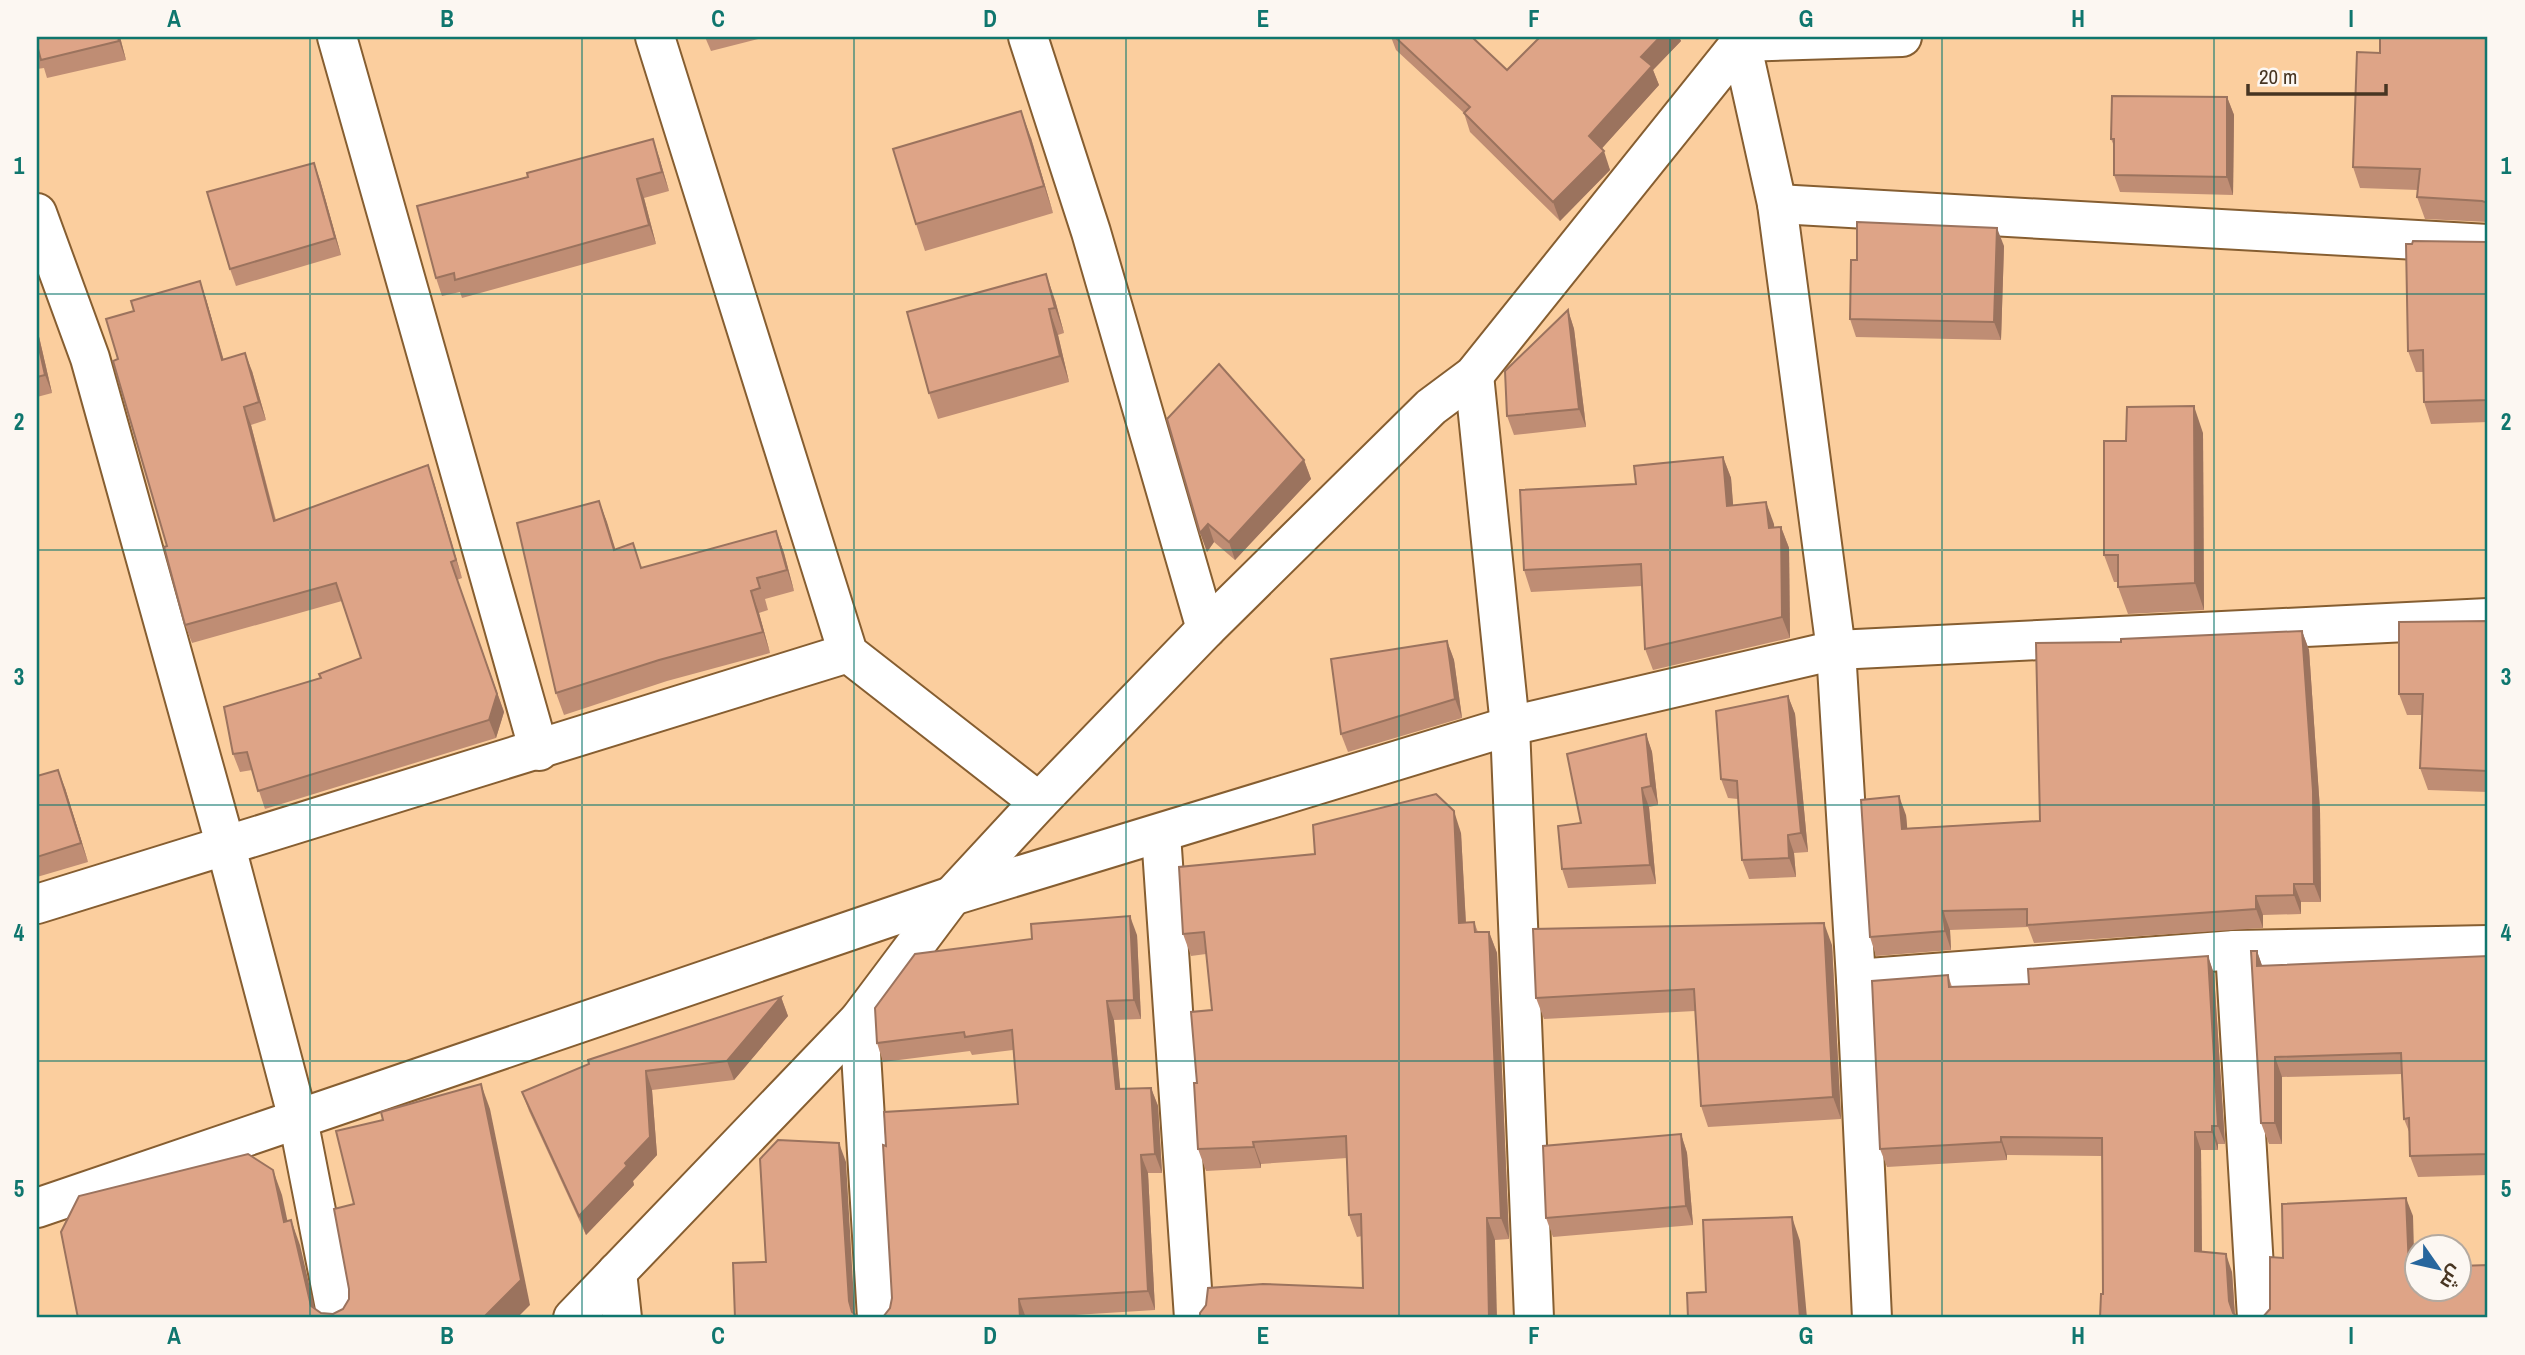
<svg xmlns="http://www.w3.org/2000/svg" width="2525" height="1355" font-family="'Archivo Narrow',Cairo,sans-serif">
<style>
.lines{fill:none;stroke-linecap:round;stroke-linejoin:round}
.minor-casing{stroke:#865e31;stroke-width:42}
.minor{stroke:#fff;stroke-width:38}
.wall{fill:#bf8d74}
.shaded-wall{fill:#9b735e}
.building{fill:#dea487;stroke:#9b735e;stroke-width:2}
.grid{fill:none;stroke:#0f766e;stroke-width:2;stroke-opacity:0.55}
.neatline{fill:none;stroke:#0f766e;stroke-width:2.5}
.grid-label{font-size:23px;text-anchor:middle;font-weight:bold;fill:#0f766e}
</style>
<rect width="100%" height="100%" fill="#fbce9e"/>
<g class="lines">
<defs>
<g id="minor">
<path d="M 337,37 L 539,751"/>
<path d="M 655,37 L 848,653 L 1039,802"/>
<path d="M 1028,37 L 1091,232 L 1206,629"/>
<path d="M 1741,42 L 1777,204 L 1836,650 L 1856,979 L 1872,1318"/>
<path d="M 1741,42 L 1902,37"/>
<path d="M 1777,204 L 2488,244"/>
<path d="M 37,213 L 90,358 L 226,847 L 298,1119 L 337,1318"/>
<path d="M 1474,375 L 1510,726 L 1534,1318"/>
<path d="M 1161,834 L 1194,1318"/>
<path d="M 37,904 L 848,653"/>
<path d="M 2235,950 L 2257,1318"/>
<path d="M 1856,979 L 2235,950 L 2488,945"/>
<path d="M 859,1020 L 877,1318"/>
<path d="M 37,1208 L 952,896 L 1510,726 L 1836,650 L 2488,618"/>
<path d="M 617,1272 L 622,1318"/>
<path d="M 573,1318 L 859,1020 L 952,896 L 1039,802 L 1206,629 L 1431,407 L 1474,375 L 1741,42"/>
</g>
</defs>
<!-- minor casing -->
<use href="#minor" class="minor-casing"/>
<!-- minor -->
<use href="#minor" class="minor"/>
</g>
<!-- wall -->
<g class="wall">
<path d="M 37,37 L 120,37 L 126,60 L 47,78 L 44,68 L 37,69 Z"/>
<path d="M 705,37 L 766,37 L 711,51 Z"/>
<path d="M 1391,37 L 1472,37 L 1507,70 L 1540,37 L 1679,37 L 1681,41 L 1653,70 L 1659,85 L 1601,149 L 1610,170 L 1560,221 L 1470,132 L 1464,113 L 1396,50 Z"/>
<path d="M 2488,37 L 2488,222 L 2425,219 L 2417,197 L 2418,190 L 2360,188 L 2353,167 L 2380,53 Z"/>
<path d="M 2227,97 L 2234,115 L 2233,195 L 2120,192 L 2114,175 L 2114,146 L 2111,139 Z"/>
<path d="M 1031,138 L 1053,213 L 925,251 L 916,224 Z"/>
<path d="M 659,157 L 669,191 L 644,198 L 656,244 L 462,298 L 460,292 L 442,296 L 436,278 Z"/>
<path d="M 320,180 L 341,255 L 236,286 L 230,269 Z"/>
<path d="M 2488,242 L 2488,422 L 2431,424 L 2424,402 L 2423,372 L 2416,372 L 2408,351 Z"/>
<path d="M 2004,246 L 2001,340 L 1856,337 L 1850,319 L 1857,260 Z"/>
<path d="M 200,281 L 206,299 L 223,359 L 252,371 L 266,420 L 251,425 L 276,520 L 428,465 L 434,483 L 462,578 L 457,580 L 504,712 L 496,738 L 265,809 L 252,770 L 240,772 L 233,754 L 321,678 L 361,658 L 342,601 L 192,643 L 185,625 L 167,546 L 118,359 L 134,311 Z"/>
<path d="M 1055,300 L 1064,333 L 1058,335 L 1069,382 L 938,419 L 929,393 Z"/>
<path d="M 1568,310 L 1574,329 L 1586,427 L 1514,435 L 1507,416 Z"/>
<path d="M 37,328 L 52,393 L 37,397 Z"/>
<path d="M 1167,419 L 1304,460 L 1311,479 L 1235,560 L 1214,542 L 1207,552 Z"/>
<path d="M 2203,433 L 2204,610 L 2128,614 L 2118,587 L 2118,582 L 2114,582 L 2104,555 L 2126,441 Z"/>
<path d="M 1723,457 L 1731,478 L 1733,506 L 1766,502 L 1774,528 L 1781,527 L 1789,548 L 1790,638 L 1653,670 L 1645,649 L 1642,586 L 1531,592 L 1524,570 L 1636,484 Z"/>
<path d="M 599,501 L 615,549 L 642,568 L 776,531 L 784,553 L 794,591 L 765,599 L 768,610 L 759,613 L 770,653 L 667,681 L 564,715 L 556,693 Z"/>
<path d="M 2488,621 L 2488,792 L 2428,790 L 2420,768 L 2422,715 L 2407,715 L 2399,694 Z"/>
<path d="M 2302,631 L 2309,650 L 2320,810 L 2321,902 L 2301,902 L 2301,914 L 2263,915 L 2263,928 L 2034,943 L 2028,927 L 1950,930 L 1951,950 L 1876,956 L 1870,937 L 1906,815 L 1907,828 L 2040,821 L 2121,642 Z"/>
<path d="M 1447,641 L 1454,660 L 1462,718 L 1348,752 L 1341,734 Z"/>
<path d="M 1788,696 L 1795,714 L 1808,852 L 1794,853 L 1796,877 L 1749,879 L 1742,860 L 1738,799 L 1728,798 L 1721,779 Z"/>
<path d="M 1646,734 L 1652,752 L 1658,805 L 1649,807 L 1656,884 L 1568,888 L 1562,869 L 1581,823 Z"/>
<path d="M 37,776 L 65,788 L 88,862 L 37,877 Z"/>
<path d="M 1461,833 L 1466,923 L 1474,922 L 1478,932 L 1489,932 L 1497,953 L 1509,1239 L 1495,1240 L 1363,1288 L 1362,1236 L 1357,1237 L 1349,1215 L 1347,1158 L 1261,1164 L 1261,1168 L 1206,1171 L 1198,1149 L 1197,1083 L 1212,1010 L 1206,954 L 1191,956 L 1183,934 Z"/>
<path d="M 1137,935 L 1141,1019 L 1114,1020 L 1120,1089 L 1151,1088 L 1158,1106 L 1162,1173 L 1148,1173 L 1155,1310 L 1026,1318 L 883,1317 L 890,1308 L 892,1298 L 886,1146 L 1018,1104 L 1013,1050 L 972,1055 L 970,1051 L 883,1062 L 877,1043 Z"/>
<path d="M 1832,945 L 1841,1119 L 1708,1127 L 1701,1106 L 1695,1011 L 1544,1019 L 1536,998 Z"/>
<path d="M 2257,951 L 2262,966 L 2488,956 L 2488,1175 L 2418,1177 L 2410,1156 L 2410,1134 L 2404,1119 L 2402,1074 L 2282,1077 L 2282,1144 L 2269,1144 L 2261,1123 Z"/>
<path d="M 2208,956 L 2214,974 L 2225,1144 L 2218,1144 L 2218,1150 L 2201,1150 L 2202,1252 L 2232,1272 L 2235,1314 L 2103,1294 L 2102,1156 L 2007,1155 L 2007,1160 L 1887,1167 L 1880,1149 L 1948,975 L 1952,987 L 2029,984 Z"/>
<path d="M 781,997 L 788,1016 L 734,1080 L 652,1090 L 657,1155 L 633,1181 L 634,1185 L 586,1235 L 529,1111 L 522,1092 Z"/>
<path d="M 1681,1134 L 1687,1153 L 1693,1225 L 1553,1237 L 1546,1218 Z"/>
</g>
<!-- shaded-wall -->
<g class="shaded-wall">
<path d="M 118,37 L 120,37 L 126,60 L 119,41 Z"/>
<path d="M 1660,37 L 1679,37 L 1681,41 L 1653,70 L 1659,85 L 1596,155 L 1589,136 L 1641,57 Z"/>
<path d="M 2227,97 L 2234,115 L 2233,195 L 2227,177 Z"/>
<path d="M 1021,111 L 1031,138 L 1053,213 L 1044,186 Z"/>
<path d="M 653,139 L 659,157 L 669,191 L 662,172 Z"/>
<path d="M 1604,151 L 1610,170 L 1560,221 L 1553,202 Z"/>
<path d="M 314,163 L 320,180 L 341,255 L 335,238 Z"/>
<path d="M 637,179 L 644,198 L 656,244 L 649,225 Z"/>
<path d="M 1997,228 L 2004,246 L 2001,340 L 1994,322 Z"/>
<path d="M 1046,274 L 1055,300 L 1064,333 L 1055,308 Z"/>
<path d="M 200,281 L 206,299 L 229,378 L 222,360 Z"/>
<path d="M 1049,309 L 1058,335 L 1069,382 L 1060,356 Z"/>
<path d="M 1568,310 L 1574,329 L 1586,427 L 1579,409 Z"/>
<path d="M 37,328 L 52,393 L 45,375 L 37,339 Z"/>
<path d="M 245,353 L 252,371 L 266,420 L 259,402 Z"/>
<path d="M 2194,406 L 2203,433 L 2204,610 L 2195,583 Z"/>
<path d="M 244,407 L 251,425 L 280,539 L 274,521 Z"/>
<path d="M 1723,457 L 1731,478 L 1735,528 L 1727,506 Z"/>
<path d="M 1304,460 L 1311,479 L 1235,560 L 1229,542 Z"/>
<path d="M 428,465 L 434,483 L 462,578 L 456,560 Z"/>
<path d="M 599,501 L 607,522 L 622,571 L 614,550 Z"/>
<path d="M 1766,502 L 1774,524 L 1776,550 L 1769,528 Z"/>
<path d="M 1208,524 L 1214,542 L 1207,552 L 1200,533 Z"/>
<path d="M 1781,527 L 1789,548 L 1790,638 L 1782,617 Z"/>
<path d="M 776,531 L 784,553 L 794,591 L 787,570 Z"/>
<path d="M 457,580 L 504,712 L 496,738 L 489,720 Z"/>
<path d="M 751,591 L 759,613 L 770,653 L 763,632 Z"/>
<path d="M 2302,631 L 2309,650 L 2320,810 L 2321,902 L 2314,884 Z"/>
<path d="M 1447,641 L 1454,660 L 1462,718 L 1455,699 Z"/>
<path d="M 1788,696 L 1795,714 L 1808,852 L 1801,833 Z"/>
<path d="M 1646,734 L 1652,752 L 1658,805 L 1651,786 Z"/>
<path d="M 58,770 L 65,788 L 88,862 L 81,843 Z"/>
<path d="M 1642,788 L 1649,807 L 1656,884 L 1650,865 Z"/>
<path d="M 1899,796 L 1906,815 L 1909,847 L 1902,829 Z"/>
<path d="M 1454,811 L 1461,833 L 1467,945 L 1459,923 Z"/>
<path d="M 1788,835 L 1794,853 L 1796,877 L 1789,858 Z"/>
<path d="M 2294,884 L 2301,902 L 2301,914 L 2294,895 Z"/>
<path d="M 2256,896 L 2263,915 L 2263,928 L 2256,909 Z"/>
<path d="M 1943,911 L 1950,930 L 1951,950 L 1945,931 Z"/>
<path d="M 1130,916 L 1137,935 L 1141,1019 L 1134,1000 Z"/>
<path d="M 1824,923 L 1832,945 L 1841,1119 L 1833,1097 Z"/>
<path d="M 1489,932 L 1497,953 L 1509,1239 L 1501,1218 Z"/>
<path d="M 2257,951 L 2264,971 L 2257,966 Z"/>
<path d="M 2208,956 L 2214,974 L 2225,1144 L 2218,1126 Z"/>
<path d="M 781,997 L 788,1016 L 734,1080 L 727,1061 Z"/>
<path d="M 1107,1001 L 1114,1020 L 1122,1108 L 1116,1089 Z"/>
<path d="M 2275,1057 L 2282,1077 L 2282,1144 L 2275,1123 Z"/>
<path d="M 646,1071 L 652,1090 L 657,1155 L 633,1181 L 634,1185 L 586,1235 L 579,1216 L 625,1163 Z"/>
<path d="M 481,1084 L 490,1109 L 530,1305 L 517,1318 L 483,1318 Z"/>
<path d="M 1151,1088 L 1158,1106 L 1162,1173 L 1155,1154 Z"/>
<path d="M 2212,1126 L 2218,1144 L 2218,1150 L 2212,1132 Z"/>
<path d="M 2195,1132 L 2201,1150 L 2202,1269 L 2195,1251 Z"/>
<path d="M 1681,1134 L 1687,1153 L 1693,1225 L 1686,1206 Z"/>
<path d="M 2001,1137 L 2007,1155 L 2007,1160 L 2001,1142 Z"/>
<path d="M 1253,1142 L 1261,1164 L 1261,1168 L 1254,1147 Z"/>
<path d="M 839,1143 L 846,1162 L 855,1318 L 849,1301 Z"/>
<path d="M 1141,1155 L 1148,1173 L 1155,1310 L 1148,1291 Z"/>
<path d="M 273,1170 L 282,1195 L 293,1247 L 284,1222 Z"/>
<path d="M 2406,1198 L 2413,1216 L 2415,1286 L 2409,1268 Z"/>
<path d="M 1792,1217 L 1800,1241 L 1807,1318 L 1800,1318 Z"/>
<path d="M 1487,1218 L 1495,1240 L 1497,1318 L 1489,1318 Z"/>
<path d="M 291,1220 L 300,1245 L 317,1318 L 311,1306 Z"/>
<path d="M 2226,1254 L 2232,1272 L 2235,1318 L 2229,1301 Z"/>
<path d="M 1019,1299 L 1026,1318 L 1020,1318 Z"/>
</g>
<!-- building -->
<g class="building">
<path d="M 37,37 L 118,37 L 119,41 L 41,60 L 38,49 L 37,49 Z"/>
<path d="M 1395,37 L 1472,37 L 1507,70 L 1540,37 L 1660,37 L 1641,57 L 1652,66 L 1589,136 L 1604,151 L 1553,202 L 1464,113 L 1470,107 Z"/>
<path d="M 2380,37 L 2488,37 L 2488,203 L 2482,201 L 2417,197 L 2420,169 L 2353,167 L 2357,52 L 2380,53 Z"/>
<path d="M 2112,96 L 2227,97 L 2227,177 L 2114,175 L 2114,139 L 2111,139 Z"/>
<path d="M 1021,111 L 1044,186 L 916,224 L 893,149 Z"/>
<path d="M 653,139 L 662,172 L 637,179 L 649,225 L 455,280 L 454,273 L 436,278 L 417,206 L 528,177 L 527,173 Z"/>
<path d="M 314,163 L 335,238 L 230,269 L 207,192 Z"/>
<path d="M 1857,222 L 1997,228 L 1994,322 L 1850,319 L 1851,260 L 1857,260 Z"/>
<path d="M 2413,241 L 2488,242 L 2488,400 L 2424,402 L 2423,350 L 2408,351 L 2406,244 L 2412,244 Z"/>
<path d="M 1046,274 L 1055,308 L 1049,309 L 1060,356 L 929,393 L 907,312 Z"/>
<path d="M 200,281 L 222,360 L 245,353 L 259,402 L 244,407 L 274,521 L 428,465 L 456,560 L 451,562 L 497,694 L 489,720 L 258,791 L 247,752 L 233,754 L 224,707 L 321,678 L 319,674 L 361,658 L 336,583 L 185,625 L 164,547 L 167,546 L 113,361 L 118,359 L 106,319 L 134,311 L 131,301 Z"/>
<path d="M 1568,310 L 1579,409 L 1507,416 L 1505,371 Z"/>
<path d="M 37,339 L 45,375 L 37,377 Z"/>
<path d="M 1219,364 L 1304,460 L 1229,542 L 1208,524 L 1200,533 L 1167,419 Z"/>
<path d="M 2194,406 L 2195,583 L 2118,587 L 2118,555 L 2104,555 L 2104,441 L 2126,441 L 2127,407 Z"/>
<path d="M 1723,457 L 1727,506 L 1766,502 L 1769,528 L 1781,527 L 1782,617 L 1645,649 L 1641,564 L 1524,570 L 1520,490 L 1636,484 L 1634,466 Z"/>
<path d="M 599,501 L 614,550 L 633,543 L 641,568 L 776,531 L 787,570 L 757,578 L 760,588 L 751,591 L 763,632 L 659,660 L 556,693 L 517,523 Z"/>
<path d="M 2488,621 L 2488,771 L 2420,768 L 2423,694 L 2399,694 L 2399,622 Z"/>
<path d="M 2302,631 L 2313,791 L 2314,884 L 2294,884 L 2294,895 L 2256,896 L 2256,909 L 2027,925 L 2027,909 L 1943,911 L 1945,931 L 1870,937 L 1861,800 L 1899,796 L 1902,829 L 2040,821 L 2036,643 L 2121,642 L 2121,639 Z"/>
<path d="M 1447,641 L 1455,699 L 1341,734 L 1331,659 Z"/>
<path d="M 1788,696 L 1801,833 L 1788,835 L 1789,858 L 1742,860 L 1737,781 L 1721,779 L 1716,711 Z"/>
<path d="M 1646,734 L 1651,786 L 1642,788 L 1650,865 L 1562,869 L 1558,826 L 1581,823 L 1567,754 Z"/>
<path d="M 58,770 L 81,843 L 37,857 L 37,776 Z"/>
<path d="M 1436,794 L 1454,811 L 1459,923 L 1474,922 L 1475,932 L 1489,932 L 1501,1218 L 1487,1218 L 1489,1318 L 1200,1318 L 1200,1313 L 1206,1305 L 1208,1288 L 1263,1284 L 1363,1288 L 1361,1214 L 1349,1215 L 1346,1136 L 1253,1142 L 1254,1147 L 1198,1149 L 1194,1083 L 1197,1083 L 1191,1012 L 1212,1010 L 1204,932 L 1183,934 L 1179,867 L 1315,854 L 1313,825 Z"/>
<path d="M 1130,916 L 1134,1000 L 1107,1001 L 1116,1089 L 1151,1088 L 1155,1154 L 1141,1155 L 1148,1291 L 1019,1299 L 1020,1318 L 880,1318 L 883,1317 L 890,1308 L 892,1298 L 883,1145 L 886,1146 L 884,1112 L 1018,1104 L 1012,1030 L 965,1037 L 964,1032 L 877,1043 L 875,1008 L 915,954 L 1032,939 L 1031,924 Z"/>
<path d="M 1824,923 L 1833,1097 L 1701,1106 L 1694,989 L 1536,998 L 1533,929 Z"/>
<path d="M 2251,951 L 2257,951 L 2257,966 L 2488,956 L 2488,1154 L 2410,1156 L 2409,1118 L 2404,1119 L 2401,1053 L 2275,1057 L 2275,1123 L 2261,1123 Z"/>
<path d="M 2208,956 L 2218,1126 L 2212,1126 L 2212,1132 L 2195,1132 L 2195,1251 L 2226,1254 L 2229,1301 L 2233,1313 L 2239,1318 L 2100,1318 L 2101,1294 L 2103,1294 L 2102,1138 L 2001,1137 L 2001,1142 L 1880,1149 L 1872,981 L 1948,975 L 1949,987 L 2029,984 L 2028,969 Z"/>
<path d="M 781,997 L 727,1061 L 646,1071 L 650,1137 L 625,1163 L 627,1166 L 579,1216 L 522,1092 L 589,1064 L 588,1060 Z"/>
<path d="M 481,1084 L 521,1280 L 483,1318 L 78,1318 L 61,1232 L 79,1196 L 248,1154 L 273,1170 L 284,1222 L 291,1220 L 311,1306 L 321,1313 L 333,1314 L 343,1309 L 349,1299 L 349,1289 L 334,1209 L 354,1204 L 336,1131 L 383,1120 L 381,1112 Z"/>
<path d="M 1681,1134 L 1686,1206 L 1546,1218 L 1543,1146 Z"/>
<path d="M 778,1140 L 839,1143 L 849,1301 L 852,1312 L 860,1318 L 735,1318 L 733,1263 L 766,1262 L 760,1159 Z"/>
<path d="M 2406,1198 L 2409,1268 L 2417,1268 L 2417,1289 L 2459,1289 L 2459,1266 L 2488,1265 L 2488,1318 L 2262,1318 L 2270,1309 L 2270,1257 L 2283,1258 L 2282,1204 Z"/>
<path d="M 1792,1217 L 1800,1318 L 1688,1318 L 1687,1293 L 1706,1292 L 1703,1220 Z"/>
</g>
<!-- grid -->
<path class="grid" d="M 310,37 L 310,1318M 582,37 L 582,1318M 854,37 L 854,1318M 1126,37 L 1126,1318M 1399,37 L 1399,1318M 1670,37 L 1670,1318M 1942,37 L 1942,1318M 2214,37 L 2214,1318M 37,294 L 2488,294M 37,550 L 2488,550M 37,805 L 2488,805M 37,1061 L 2488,1061"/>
<!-- border -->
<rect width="2525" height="1355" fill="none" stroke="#fcf7f2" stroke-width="77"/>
<!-- north arrow -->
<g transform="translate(2438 1268) rotate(124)"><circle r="33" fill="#fcf7f2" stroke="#b4a99f" stroke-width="2"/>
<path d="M0-5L12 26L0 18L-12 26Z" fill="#27669d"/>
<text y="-10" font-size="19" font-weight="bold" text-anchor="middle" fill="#473522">ش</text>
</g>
<!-- scale -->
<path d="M2248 84v10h138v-10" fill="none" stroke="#473522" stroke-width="3.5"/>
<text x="2259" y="84" font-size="21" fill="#473522" stroke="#fcf7f2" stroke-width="5" paint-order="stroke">20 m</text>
<rect x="38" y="38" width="2448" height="1278" class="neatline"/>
<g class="grid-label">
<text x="174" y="27">A</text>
<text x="447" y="27">B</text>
<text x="718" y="27">C</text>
<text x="990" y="27">D</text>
<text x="1263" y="27">E</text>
<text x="1534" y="27">F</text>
<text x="1806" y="27">G</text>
<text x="2078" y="27">H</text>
<text x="2351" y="27">I</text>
<text x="19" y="174">1</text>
<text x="2506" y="174">1</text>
<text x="19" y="430">2</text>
<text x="2506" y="430">2</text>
<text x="19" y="685">3</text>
<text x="2506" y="685">3</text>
<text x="19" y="941">4</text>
<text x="2506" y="941">4</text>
<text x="19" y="1197">5</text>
<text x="2506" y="1197">5</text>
<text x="174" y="1344">A</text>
<text x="447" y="1344">B</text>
<text x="718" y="1344">C</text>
<text x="990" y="1344">D</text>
<text x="1263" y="1344">E</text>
<text x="1534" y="1344">F</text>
<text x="1806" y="1344">G</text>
<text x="2078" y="1344">H</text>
<text x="2351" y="1344">I</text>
</g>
</svg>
